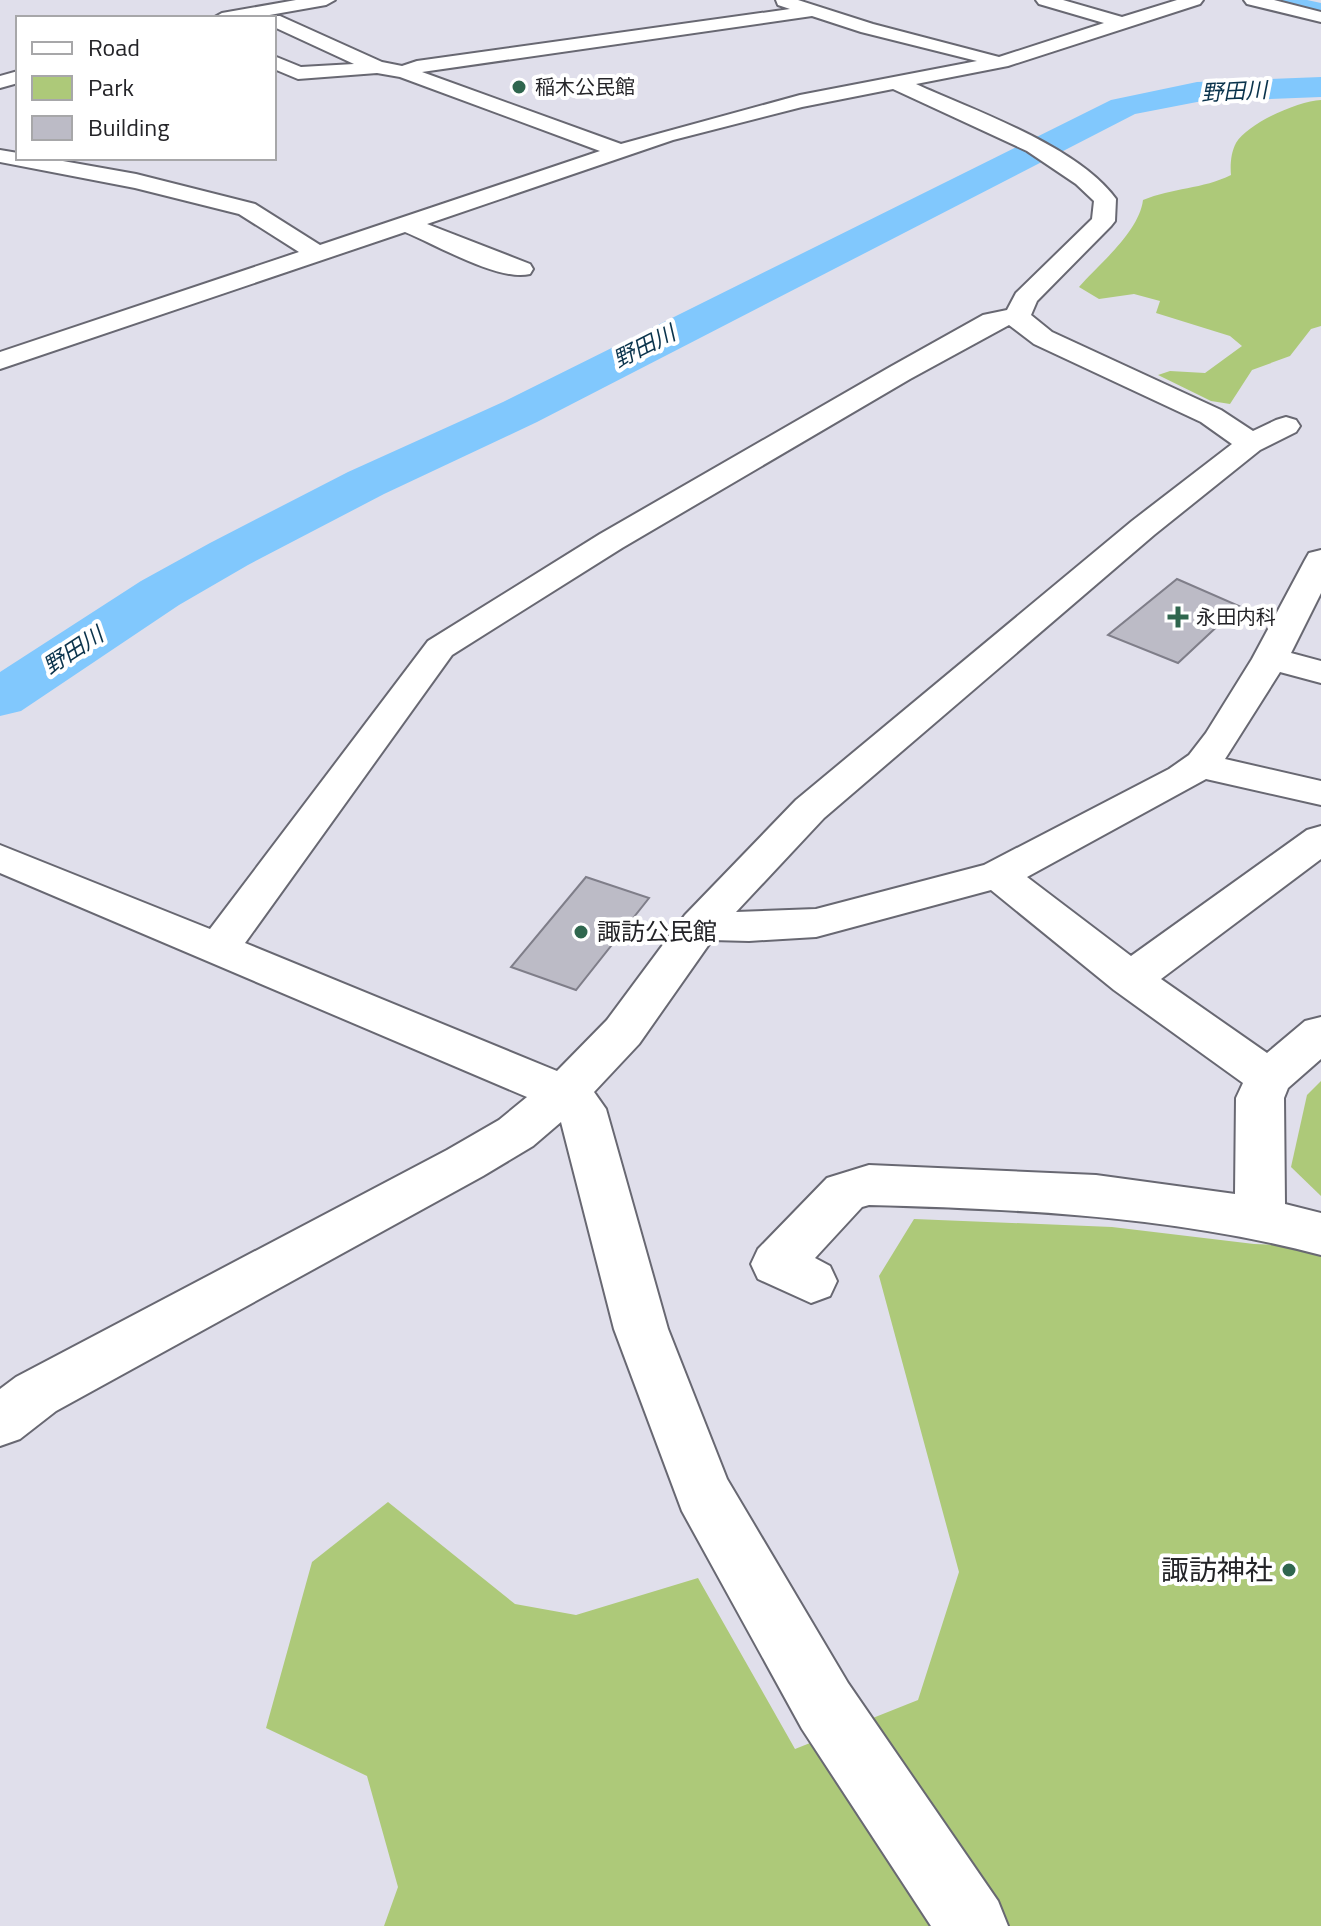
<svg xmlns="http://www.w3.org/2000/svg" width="1321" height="1926" font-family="'Titillium Web','Noto Sans JP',sans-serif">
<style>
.green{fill:#adc979}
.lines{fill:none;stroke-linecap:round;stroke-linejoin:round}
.river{fill:#81c8fd;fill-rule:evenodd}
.building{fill:#bcbbc6;stroke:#7f7e89;stroke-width:2}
.street-casing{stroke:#686872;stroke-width:4}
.street{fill:#fff;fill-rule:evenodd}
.poi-dot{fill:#2f664e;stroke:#fff;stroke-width:3}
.labels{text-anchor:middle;stroke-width:8;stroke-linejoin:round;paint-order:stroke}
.far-poi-label{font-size:20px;fill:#242428;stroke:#fff;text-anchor:start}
.far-water-label{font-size:22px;font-style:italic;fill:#0a334c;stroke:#fff}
.poi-label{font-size:24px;fill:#242428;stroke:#fff;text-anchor:start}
.near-poi-label{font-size:28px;fill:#242428;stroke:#fff;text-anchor:end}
</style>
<rect width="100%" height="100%" fill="#e0dfeb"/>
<!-- green -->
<g class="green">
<path d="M 1321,100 L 1321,326 L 1311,329 L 1290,356 L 1252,370 L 1230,404 L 1211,401 L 1158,375 L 1170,371 L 1205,373 L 1242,346 L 1230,336 L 1156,313 L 1160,301 L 1134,294 L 1099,299 L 1079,287 C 1100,263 1139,232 1143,200 C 1172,188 1203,189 1231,175 C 1230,165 1231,152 1236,143 C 1248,123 1298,101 1321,100 Z"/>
<path d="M 1321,1081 L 1321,1196 L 1291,1167 L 1307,1095 Z"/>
<path d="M 914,1219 L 1112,1227 L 1254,1244 L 1317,1247 L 1321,1236 L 1321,1926 L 384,1926 L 398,1887 L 367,1776 L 266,1728 L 312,1562 L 388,1502 L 515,1604 L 576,1615 L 698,1578 L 795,1749 L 918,1700 L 959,1572 L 879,1276 Z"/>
</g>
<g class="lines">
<!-- river -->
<g class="river">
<path d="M 1259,0 L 1307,0 L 1321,3 L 1321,21 L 1263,6 Z"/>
<path d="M 1321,77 L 1321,97 L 1197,102 L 1135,114 L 537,422 L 384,494 L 248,565 L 179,605 L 21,711 L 0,716 L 0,672 L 141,581 L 210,543 L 348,472 L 503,402 L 1111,100 L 1197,82 Z"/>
</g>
</g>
<!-- building -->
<g class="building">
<path d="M 1177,579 L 1239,606 L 1178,663 L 1108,635 Z"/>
<path d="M 586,877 L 649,898 L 576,990 L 511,967 Z"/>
</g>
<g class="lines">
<defs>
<g id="street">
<path d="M 296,0 L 335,0 L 326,5 L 252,18 L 213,18 L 222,13 Z"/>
<path d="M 776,0 L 798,0 L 873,24 L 999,57 L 1104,23 L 1039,4 L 1036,0 L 1063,0 L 1122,17 L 1177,0 L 1203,0 L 1200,4 L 1008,66 L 916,84 C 975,111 1078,146 1116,199 L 1115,221 L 1111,226 L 1037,301 L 1031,315 L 1052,332 L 1221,410 L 1253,431 L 1276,420 L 1286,417 L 1296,420 L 1300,426 L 1296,432 L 1260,450 L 1154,535 L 824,818 L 736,912 L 816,909 L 984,865 L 1169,769 L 1189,755 L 1206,733 L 1252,659 L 1305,560 L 1309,553 L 1321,550 L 1321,593 L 1291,653 L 1321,661 L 1321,683 L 1280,672 L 1225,759 L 1321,781 L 1321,805 L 1206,779 L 1027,877 L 1131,956 L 1307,830 L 1321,826 L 1321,859 L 1161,979 L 1267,1053 L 1305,1021 L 1321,1017 L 1321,1059 L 1288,1088 L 1284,1098 L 1285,1204 L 1321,1213 L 1321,1255 C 1172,1216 1022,1209 869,1205 L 862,1207 L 815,1258 L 830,1266 L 837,1281 L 830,1296 L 811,1303 L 758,1279 L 751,1264 L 758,1249 L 827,1178 L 869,1165 L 1096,1175 L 1235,1194 L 1236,1098 L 1243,1083 L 1114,990 L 991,890 L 816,937 L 749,941 L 712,940 L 639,1044 L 594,1092 L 606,1109 L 668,1329 L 727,1479 L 848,1683 L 998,1901 L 1008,1926 L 931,1926 L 802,1729 L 682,1511 L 614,1329 L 561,1122 L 533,1146 L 483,1176 L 56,1411 L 20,1439 L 0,1446 L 0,1389 L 16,1377 L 447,1150 L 499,1120 L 527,1097 L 0,873 L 0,845 L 210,929 L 428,641 L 600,534 L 890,367 L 983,315 L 1007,310 L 1016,293 L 1092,219 L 1094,201 L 1076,184 L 1027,151 L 893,89 L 802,107 L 673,140 L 427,224 L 530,264 L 533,269 L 530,274 C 499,282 435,244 405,232 L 0,369 L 0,352 L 299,252 L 239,214 L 135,188 L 0,162 L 0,150 L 18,153 L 18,158 L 46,158 L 136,174 L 255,204 L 320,245 L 600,151 L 400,77 L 377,73 L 298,79 L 274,69 L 274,56 L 301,67 L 354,64 L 274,27 L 274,18 L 268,16 L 280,16 L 382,62 L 402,66 L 417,61 L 790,9 L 778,5 ZM 812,16 L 861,32 L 977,61 L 800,95 L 621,144 L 422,72 ZM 1009,325 L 1034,344 L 1201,422 L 1232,444 L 1132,521 L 796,800 L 685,915 L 607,1020 L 557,1071 L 245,943 L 452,655 L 622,548 L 910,379 Z"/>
<path d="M 1244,0 L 1274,0 L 1321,12 L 1321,22 L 1247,4 Z"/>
<path d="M 18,71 L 18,83 L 0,88 L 0,76 Z"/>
</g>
</defs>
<!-- street casing -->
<use href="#street" class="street-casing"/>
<!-- street -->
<use href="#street" class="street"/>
</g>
<!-- markers -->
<g class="poi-dot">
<circle cx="519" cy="87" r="8"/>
<path d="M1174 605h8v8h8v8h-8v8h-8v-8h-8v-8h8z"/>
<circle cx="581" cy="932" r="8"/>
<circle cx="1289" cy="1570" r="8"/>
</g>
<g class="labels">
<!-- far-poi labels -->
<g class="far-poi-label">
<text x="535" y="94">稲木公民館</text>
<text x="1196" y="624">永田内科</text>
</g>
<!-- far-water labels -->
<g class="far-water-label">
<text transform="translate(1234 91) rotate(-3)" y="8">野田川</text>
<text transform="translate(644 346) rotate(-27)" y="8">野田川</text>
<text transform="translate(73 650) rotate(-33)" y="8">野田川</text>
</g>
<!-- poi labels -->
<g class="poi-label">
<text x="597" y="940">諏訪公民館</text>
</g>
<!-- near-poi labels -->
<g class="near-poi-label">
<text x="1273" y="1580">諏訪神社</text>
</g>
</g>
<!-- legend -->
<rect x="16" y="16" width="260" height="144" fill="#ffffff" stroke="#a7a7a9" stroke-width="2"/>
<rect x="32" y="42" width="40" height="12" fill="#ffffff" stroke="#a7a7a9" stroke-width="2"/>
<text x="88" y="56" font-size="24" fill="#242428">Road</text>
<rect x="32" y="76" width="40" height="24" fill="#adc979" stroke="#a7a7a9" stroke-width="2"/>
<text x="88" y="96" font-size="24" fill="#242428">Park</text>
<rect x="32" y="116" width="40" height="24" fill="#bcbbc6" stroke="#a7a7a9" stroke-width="2"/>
<text x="88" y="136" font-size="24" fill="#242428">Building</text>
</svg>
